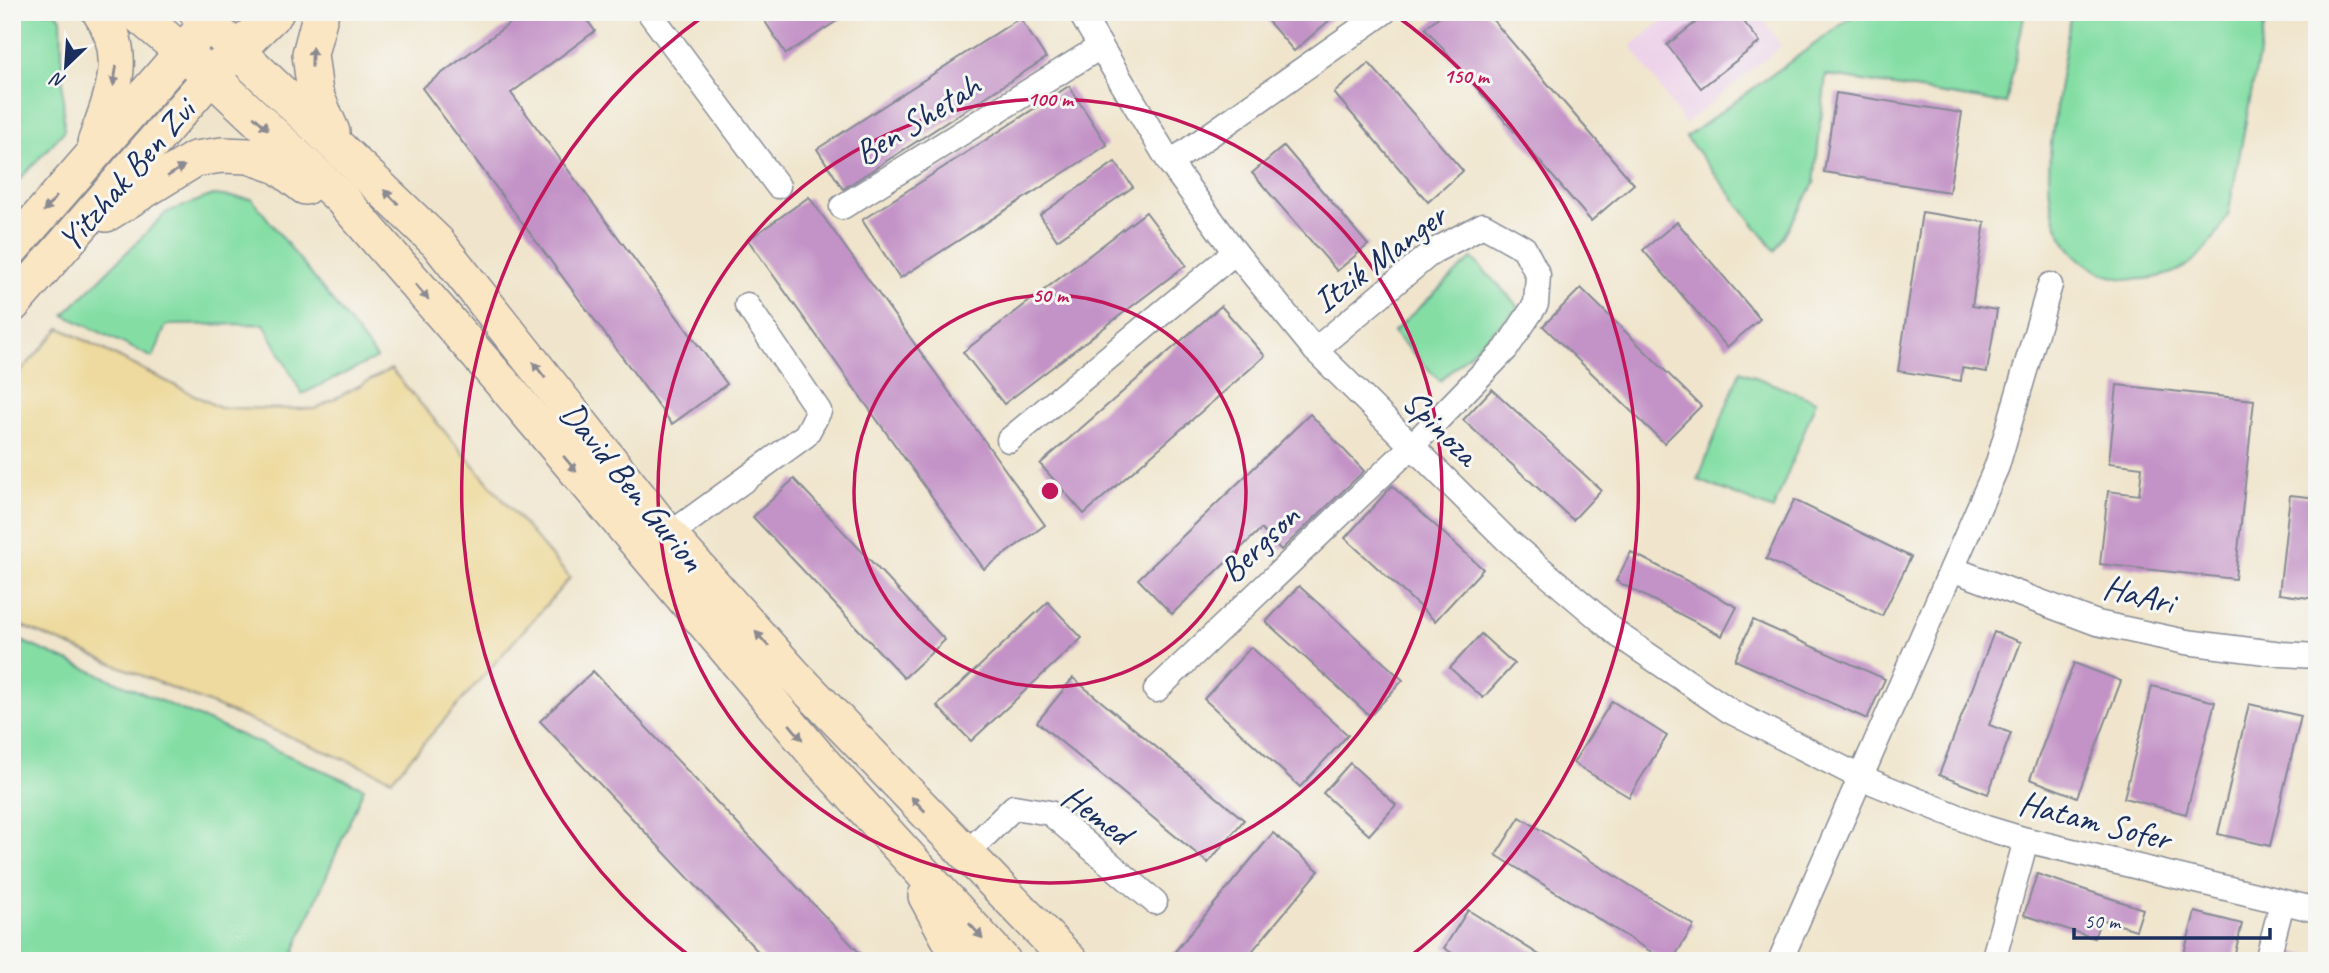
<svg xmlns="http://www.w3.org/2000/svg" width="2329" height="973" font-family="Caveat,sans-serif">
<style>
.built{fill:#edd1e9}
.green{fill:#84dea4;stroke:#508681;stroke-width:2}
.sand{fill:#eeda9e;stroke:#84847e;stroke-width:2}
.building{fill:#c392c6}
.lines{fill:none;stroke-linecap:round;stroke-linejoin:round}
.street-casing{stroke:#868a95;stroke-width:27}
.secondary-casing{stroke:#868a95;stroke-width:38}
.street{stroke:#fff;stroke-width:24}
.secondary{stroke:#fbe6c4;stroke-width:35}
.oneway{fill:#8b8a91}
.ring{fill:none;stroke:#c2185b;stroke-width:3.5}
.labels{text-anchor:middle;stroke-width:6;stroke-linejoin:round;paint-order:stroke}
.street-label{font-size:35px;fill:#1b2f5e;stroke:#f6f6f2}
.centre{fill:#c2185b;stroke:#f6f6f2;stroke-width:3.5}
.ring-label{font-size:21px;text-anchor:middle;font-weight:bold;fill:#c2185b;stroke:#f6f6f2;stroke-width:6;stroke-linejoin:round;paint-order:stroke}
</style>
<rect width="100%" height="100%" fill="#f6f6f2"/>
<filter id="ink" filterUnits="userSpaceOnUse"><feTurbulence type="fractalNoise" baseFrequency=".0143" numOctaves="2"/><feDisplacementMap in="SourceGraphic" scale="14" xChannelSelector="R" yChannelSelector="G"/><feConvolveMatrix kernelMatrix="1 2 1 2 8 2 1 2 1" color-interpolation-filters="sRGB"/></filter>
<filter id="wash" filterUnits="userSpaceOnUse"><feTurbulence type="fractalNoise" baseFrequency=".00686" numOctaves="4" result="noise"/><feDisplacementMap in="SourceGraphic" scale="28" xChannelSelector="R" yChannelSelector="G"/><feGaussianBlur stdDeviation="1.57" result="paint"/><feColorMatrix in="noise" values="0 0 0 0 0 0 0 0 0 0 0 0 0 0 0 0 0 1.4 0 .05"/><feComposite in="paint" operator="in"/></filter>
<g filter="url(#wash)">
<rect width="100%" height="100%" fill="#f0e5cc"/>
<!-- built -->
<path class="built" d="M 1673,12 L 1758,12 L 1781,46 L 1685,124 L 1631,46 Z"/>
<!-- green -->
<g class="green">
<path d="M 12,12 L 55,12 L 61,18 L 64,131 L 12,188 Z"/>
<path d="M 1859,12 L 2025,12 L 2006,104 L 1826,75 L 1814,184 L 1775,251 L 1686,137 Z"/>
<path d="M 2071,12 L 2267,12 L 2228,215 C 2208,252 2187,276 2144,279 C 2123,281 2105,277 2088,265 C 2034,229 2049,151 2058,97 C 2062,69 2067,40 2071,12 Z"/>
<path d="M 213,195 L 252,199 L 377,358 L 302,394 L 264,324 L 166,325 L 153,358 L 64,315 L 167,212 Z"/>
<path d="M 1472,258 L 1519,307 L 1440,381 L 1393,332 Z"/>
<path d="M 1740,371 L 1816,401 L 1773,510 L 1698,480 Z"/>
<path d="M 12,637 L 364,788 L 290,961 L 12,961 Z"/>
</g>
<!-- sand -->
<path class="sand" d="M 60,328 L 220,408 L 315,409 L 391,369 L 570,578 L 392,779 L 12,622 L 12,381 Z"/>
<g id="blocks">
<!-- building -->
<g class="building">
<path d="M 525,12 L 581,12 L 595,31 L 511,93 L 727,384 L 672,424 L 422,88 Z"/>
<path d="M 759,12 L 844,12 L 846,15 L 786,54 Z"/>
<path d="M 1260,12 L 1339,12 L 1294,51 Z"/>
<path d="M 1444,12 L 1486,12 L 1634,184 L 1591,221 L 1425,28 Z"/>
<path d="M 1709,12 L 1736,12 L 1760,42 L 1701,88 L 1667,45 Z"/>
<path d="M 1020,18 L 1046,58 L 843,189 L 817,149 Z"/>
<path d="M 1369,63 L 1463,171 L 1428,202 L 1334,93 Z"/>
<path d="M 1069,86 L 1107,145 L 900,278 L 862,220 Z"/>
<path d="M 1836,93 L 1962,113 L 1949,192 L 1824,172 Z"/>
<path d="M 1284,146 L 1368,245 L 1337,271 L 1252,173 Z"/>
<path d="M 1115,162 L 1133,187 L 1057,240 L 1040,215 Z"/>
<path d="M 809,197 L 1045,525 L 984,569 L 748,240 Z"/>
<path d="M 1146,212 L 1186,265 L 1004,404 L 963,352 Z"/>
<path d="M 1922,212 L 1985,222 L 1972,306 L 1997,310 L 1987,372 L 1962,368 L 1961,381 L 1898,371 Z"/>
<path d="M 1677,222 L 1760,319 L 1727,347 L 1643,250 Z"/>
<path d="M 1581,288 L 1701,406 L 1664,443 L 1543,326 Z"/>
<path d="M 1221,306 L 1265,356 L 1084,514 L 1040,464 Z"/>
<path d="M 2117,385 L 2254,400 L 2235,579 L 2100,564 L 2108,491 L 2139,495 L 2142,467 L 2109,463 Z"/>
<path d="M 1492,389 L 1601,490 L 1573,520 L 1463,420 Z"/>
<path d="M 1310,414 L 1364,471 L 1281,550 L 1261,529 L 1172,614 L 1138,579 Z"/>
<path d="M 794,479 L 945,640 L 904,678 L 753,517 Z"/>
<path d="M 1392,486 L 1483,569 L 1435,621 L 1345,538 Z"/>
<path d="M 2290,495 L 2317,498 L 2317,599 L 2279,594 Z"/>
<path d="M 1794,500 L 1911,557 L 1882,616 L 1766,559 Z"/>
<path d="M 1631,552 L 1737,607 L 1722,636 L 1616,581 Z"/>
<path d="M 1299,586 L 1403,680 L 1370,716 L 1266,622 Z"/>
<path d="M 1048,602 L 1082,638 L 971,741 L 937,706 Z"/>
<path d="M 1753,620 L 1885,679 L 1867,719 L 1735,660 Z"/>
<path d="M 1994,632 L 2021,642 L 1989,725 L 2011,733 L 1988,794 L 1939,775 Z"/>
<path d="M 1481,634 L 1514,664 L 1483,698 L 1450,668 Z"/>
<path d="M 1251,647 L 1348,735 L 1300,787 L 1204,699 Z"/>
<path d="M 2074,663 L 2121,681 L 2077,797 L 2030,779 Z"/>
<path d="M 593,671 L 867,961 L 767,961 L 540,721 Z"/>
<path d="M 1073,678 L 1244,820 L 1208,863 L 1037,722 Z"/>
<path d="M 2152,686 L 2215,702 L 2186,814 L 2124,798 Z"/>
<path d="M 1612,701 L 1667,736 L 1629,797 L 1573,763 Z"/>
<path d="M 2249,704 L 2301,716 L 2270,846 L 2218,834 Z"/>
<path d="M 1350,763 L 1396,805 L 1369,835 L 1323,793 Z"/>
<path d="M 1520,817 L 1694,925 L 1672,961 L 1666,961 L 1496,855 Z"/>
<path d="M 1273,833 L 1319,871 L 1244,961 L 1181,961 L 1173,954 Z"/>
<path d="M 2037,874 L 2143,909 L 2136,930 L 2101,919 L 2094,938 L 2024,915 Z"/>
<path d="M 1468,910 L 1549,961 L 1465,961 L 1444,948 Z"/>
<path d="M 2195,912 L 2242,924 L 2233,961 L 2182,961 Z"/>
<path d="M 2288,952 L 2317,957 L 2317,961 L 2286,961 Z"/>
</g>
</g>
</g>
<g filter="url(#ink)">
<use href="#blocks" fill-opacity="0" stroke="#868a95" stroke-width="2"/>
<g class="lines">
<defs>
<g id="street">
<path d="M 649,12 L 778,186"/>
<path d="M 1080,12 L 1170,163 L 1235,252 L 1315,350 L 1507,540 L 1620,636 L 1730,711 L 1862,778 L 1986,828 L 2026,840 L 2317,910"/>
<path d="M 1170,163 L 1384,12"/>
<path d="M 842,207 L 1100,47"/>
<path d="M 1009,440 L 1235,252"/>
<path d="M 669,535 L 806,435 L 819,411 L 747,305"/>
<path d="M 1952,569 L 2097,623 L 2186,642 L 2282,654 L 2317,656"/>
<path d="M 1156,690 L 1411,447 L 1506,349 L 1536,304 L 1538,275 L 1524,248 L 1483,225 L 1432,252 L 1315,350"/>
<path d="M 966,854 L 1014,807 L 1050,813 L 1155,902"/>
<path d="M 1780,961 L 1997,466 L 2050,285"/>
<path d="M 1993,961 L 2026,840"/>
<path d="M 2267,961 L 2282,903"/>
</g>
<g id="secondary">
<path d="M 135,12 L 211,76 L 342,199 L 511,393 L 822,762 L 1003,961"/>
<path d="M 197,12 L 437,242 L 669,535 L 793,674 L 1070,961"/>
<path d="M 321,12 L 310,54 L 315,93 L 332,132"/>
<path d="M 95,143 C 111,98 131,56 100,12"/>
<path d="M 106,214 L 195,159 L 222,155 L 249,156 L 278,166 L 305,187"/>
<path d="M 12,248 L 198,34"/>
<path d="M 12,305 L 211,76 L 276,12"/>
<path d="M 926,896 L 961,961"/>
</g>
</defs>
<!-- street casing -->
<use href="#street" class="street-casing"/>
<!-- secondary casing -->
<use href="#secondary" class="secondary-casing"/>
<!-- street -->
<use href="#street" class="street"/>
<!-- secondary -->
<use href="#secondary" class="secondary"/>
</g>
<!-- one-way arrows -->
<defs><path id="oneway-solid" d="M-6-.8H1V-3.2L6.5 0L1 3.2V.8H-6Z" transform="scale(1.75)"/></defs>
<g class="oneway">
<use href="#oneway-solid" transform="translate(312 57) rotate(-89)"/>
<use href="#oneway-solid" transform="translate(115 76) rotate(99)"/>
<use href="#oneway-solid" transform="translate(261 123) rotate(43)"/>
<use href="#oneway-solid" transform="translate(176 171) rotate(-32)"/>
<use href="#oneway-solid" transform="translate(391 197) rotate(-136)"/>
<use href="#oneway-solid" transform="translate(50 204) rotate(131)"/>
<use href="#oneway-solid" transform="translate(422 292) rotate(49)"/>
<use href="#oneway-solid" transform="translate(539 370) rotate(-128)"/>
<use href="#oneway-solid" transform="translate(570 464) rotate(50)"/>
<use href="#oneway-solid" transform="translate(762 639) rotate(-132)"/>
<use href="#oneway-solid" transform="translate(796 732) rotate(50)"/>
<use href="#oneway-solid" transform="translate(918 804) rotate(-134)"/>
<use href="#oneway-solid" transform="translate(976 931) rotate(48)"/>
</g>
</g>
<!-- distance rings -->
<g class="ring">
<circle cx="1050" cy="491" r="196"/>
<circle cx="1050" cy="491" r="392"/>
<path d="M696 961A588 588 0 0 1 709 12M1391 12A588 588 0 0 1 1404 961"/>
</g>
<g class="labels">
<!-- street labels -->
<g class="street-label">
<text transform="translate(917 119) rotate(-32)" y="12">Ben Shetah</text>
<text transform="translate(126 175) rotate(-49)" y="12">Yitzhak Ben Zvi</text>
<text transform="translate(1379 258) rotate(-37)" y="12">Itzik Manger</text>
<text transform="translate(1441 427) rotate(45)" y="12">Spinoza</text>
<text transform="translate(633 486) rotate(51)" y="12">David Ben Gurion</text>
<text transform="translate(1259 543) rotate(-44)" y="12">Bergson</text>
<text transform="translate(2139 594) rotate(14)" y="12">HaAri</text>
<text transform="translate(1097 814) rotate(36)" y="12">Hemed</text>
<text transform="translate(2095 820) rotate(14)" y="12">Hatam Sofer</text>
</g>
</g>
<circle cx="1050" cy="491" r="10" class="centre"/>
<g class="ring-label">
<text x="1466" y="83">150 m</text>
<text x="1050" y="106">100 m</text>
<text x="1050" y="302">50 m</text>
</g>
<!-- margin -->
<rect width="2329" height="973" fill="none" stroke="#f6f6f2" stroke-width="42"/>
<!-- north arrow -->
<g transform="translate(66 66) rotate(205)" stroke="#f6f6f2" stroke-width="5" paint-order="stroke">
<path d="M0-5L12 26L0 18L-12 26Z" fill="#1b2f5e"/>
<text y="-10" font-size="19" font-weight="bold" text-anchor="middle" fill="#1b2f5e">N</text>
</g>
<!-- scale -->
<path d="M2074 928v10h196v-10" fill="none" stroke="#1b2f5e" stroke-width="3.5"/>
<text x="2084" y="928" font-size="21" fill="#1b2f5e" stroke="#f6f6f2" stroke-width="5" paint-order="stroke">50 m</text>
</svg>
